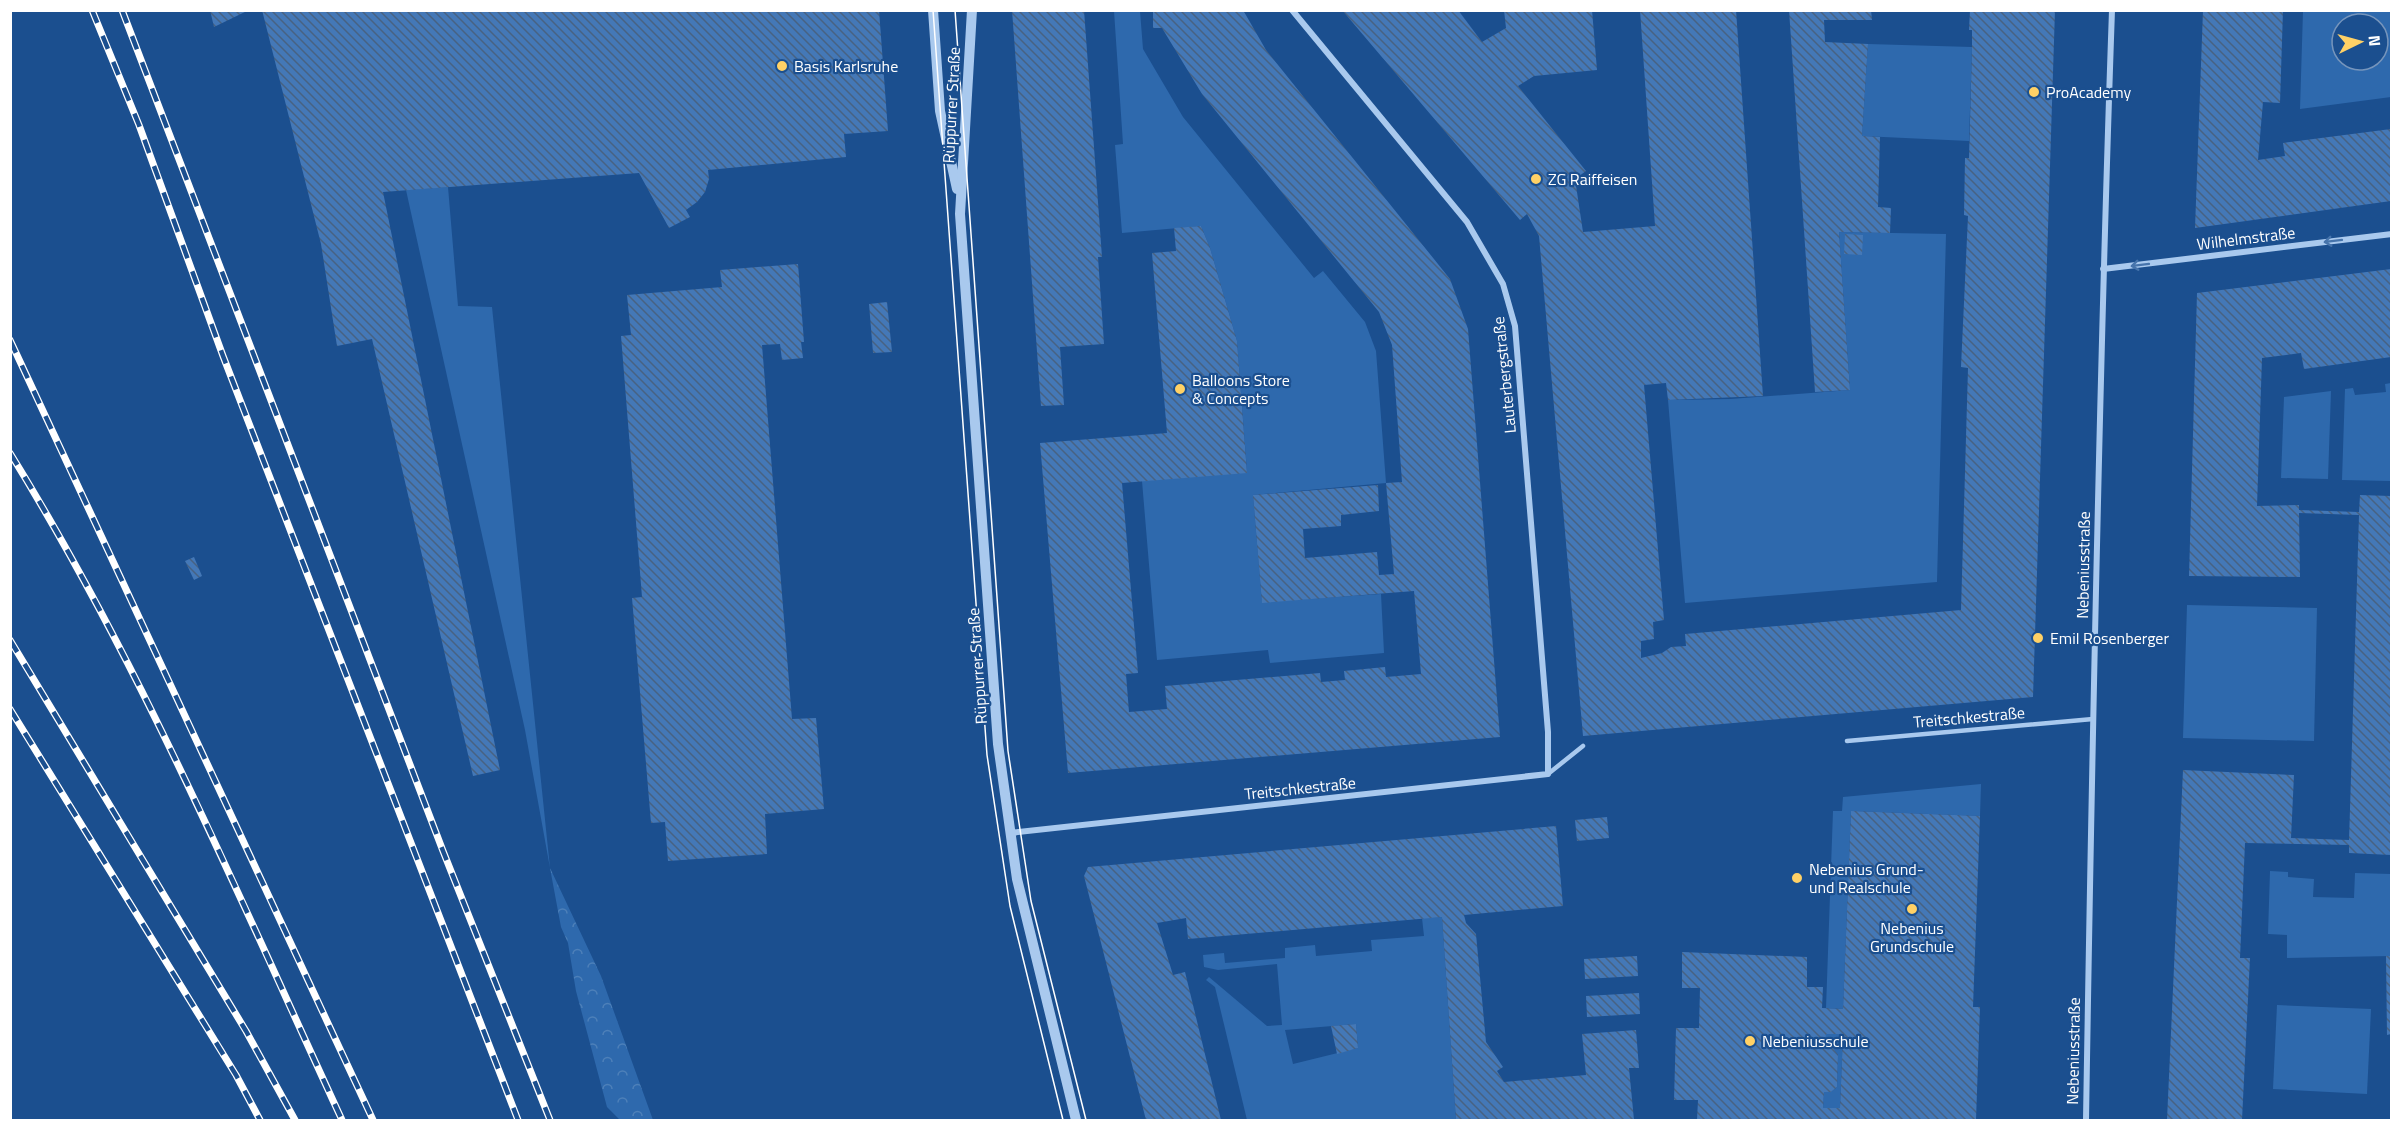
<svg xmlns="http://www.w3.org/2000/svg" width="2402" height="1131" font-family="'Titillium Web',sans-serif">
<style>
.green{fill:#2e69ad;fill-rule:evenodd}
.forest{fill:url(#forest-crowns)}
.building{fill:url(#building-back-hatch);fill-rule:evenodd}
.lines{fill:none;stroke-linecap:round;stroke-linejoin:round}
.service{stroke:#a9c9ee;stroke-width:4.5}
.minor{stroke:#a9c9ee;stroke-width:6}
.tertiary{stroke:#a9c9ee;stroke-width:10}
.tram{stroke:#fff;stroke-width:1.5}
.rail-casing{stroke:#fff;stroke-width:7}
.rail{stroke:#1b4f8f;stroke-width:4.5;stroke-dasharray:14;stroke-linecap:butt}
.oneway{stroke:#4674ac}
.poi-dot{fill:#ffd166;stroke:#1b4f8f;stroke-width:2}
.labels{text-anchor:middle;stroke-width:4.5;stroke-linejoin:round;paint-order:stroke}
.poi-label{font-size:16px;fill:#fff;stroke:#1b4f8f;text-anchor:start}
.street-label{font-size:16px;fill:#fff;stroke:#1b4f8f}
</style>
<defs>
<pattern id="forest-crowns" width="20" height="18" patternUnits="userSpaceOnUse" patternTransform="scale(1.5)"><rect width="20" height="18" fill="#2e69ad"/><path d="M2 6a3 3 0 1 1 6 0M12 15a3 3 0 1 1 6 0" fill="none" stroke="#4d80b9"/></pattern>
<pattern id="building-back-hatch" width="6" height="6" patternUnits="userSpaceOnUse" patternTransform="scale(1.5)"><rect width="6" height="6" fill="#4478b7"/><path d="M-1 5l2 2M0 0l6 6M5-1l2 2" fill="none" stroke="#486282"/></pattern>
</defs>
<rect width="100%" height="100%" fill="#1b4f8f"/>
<!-- green -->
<g class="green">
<path d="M 1114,11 L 1140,11 L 1143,49 L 1183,117 L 1314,278 L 1323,271 L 1365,322 L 1376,351 L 1386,483 L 1253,495 L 1262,602 L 1381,594 L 1384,653 L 1270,663 L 1268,650 L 1157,660 L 1142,481 L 1247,472 L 1237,341 L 1210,248 L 1201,226 L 1122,233 L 1115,145 L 1123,144 Z"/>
<path d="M 2303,11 L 2391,11 L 2391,97 L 2300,109 ZM 2342,24 L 2378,24 L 2378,60 L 2342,60 Z"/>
<path d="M 1868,44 L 1972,47 L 1969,141 L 1862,136 Z"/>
<path d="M 448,187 L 458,306 L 492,307 L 550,868 L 525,730 L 406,190 Z"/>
<path d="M 1839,232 L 1946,234 L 1937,582 L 1685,603 L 1668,400 L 1730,399 L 1850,390 Z"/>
<path d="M 2391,383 L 2391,481 L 2342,480 L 2345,389 L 2353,388 L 2355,395 L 2386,392 L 2385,384 Z"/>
<path d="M 2331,391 L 2328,479 L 2281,478 L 2284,397 Z"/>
<path d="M 2187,605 L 2317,608 L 2314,741 L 2183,738 Z"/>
<path d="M 1981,784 L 1980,816 L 1851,811 L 1843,1009 L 1826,1008 L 1833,811 L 1842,811 L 1843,797 Z"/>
<path d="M 2270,871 L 2288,872 L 2288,877 L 2314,879 L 2313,897 L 2354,898 L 2355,873 L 2391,874 L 2391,956 L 2287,958 L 2287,935 L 2268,934 Z"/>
<path d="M 1442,917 L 1456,1120 L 1247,1120 L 1215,987 L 1206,980 L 1209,977 L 1267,1026 L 1282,1025 L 1277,964 L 1218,970 L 1204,967 L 1203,955 L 1224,953 L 1225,963 L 1285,958 L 1285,948 L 1315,945 L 1316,956 L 1372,951 L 1371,940 L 1424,936 L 1422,918 ZM 1356,1024 L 1358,1048 L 1293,1064 L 1285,1030 Z"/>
<path d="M 2277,1005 L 2371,1009 L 2367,1094 L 2273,1089 Z"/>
<path d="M 1826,1034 L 1843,1034 L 1840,1108 L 1823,1108 L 1824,1092 L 1831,1092 L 1837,1087 L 1838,1055 L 1833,1048 L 1825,1048 Z"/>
</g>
<!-- forest -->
<path class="forest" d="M 550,868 L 601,976 L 653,1120 L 620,1120 L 607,1107 L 576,991 L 568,943 L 561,927 Z"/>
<!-- building -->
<g class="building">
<path d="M 210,10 L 249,10 L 214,27 Z"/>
<path d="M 262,10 L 879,10 L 888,131 L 844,134 L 846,157 L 708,170 L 709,179 L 705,192 L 697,202 L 686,210 L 690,217 L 669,228 L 639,173 L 383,192 L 500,770 L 473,776 L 372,339 L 337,346 L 321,244 Z"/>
<path d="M 1012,10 L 1084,10 L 1102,257 L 1098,257 L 1104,344 L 1060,347 L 1064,405 L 1041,406 Z"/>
<path d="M 1153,10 L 1243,10 L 1266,50 L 1450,279 L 1468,329 L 1500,737 L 1068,773 L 1040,443 L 1167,433 L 1152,253 L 1176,251 L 1174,228 L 1201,226 L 1210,248 L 1237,341 L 1247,473 L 1122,483 L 1138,673 L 1126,674 L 1129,712 L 1167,709 L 1165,686 L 1320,673 L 1321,682 L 1345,680 L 1344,671 L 1385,667 L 1386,677 L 1421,674 L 1414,591 L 1262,603 L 1253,495 L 1378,485 L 1379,511 L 1341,515 L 1341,526 L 1303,529 L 1305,558 L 1377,552 L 1379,575 L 1394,574 L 1386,483 L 1402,482 L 1392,345 L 1379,312 L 1202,94 L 1162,28 L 1153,28 Z"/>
<path d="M 1342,10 L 1458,10 L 1482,42 L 1506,28 L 1504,10 L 1592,10 L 1597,70 L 1534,76 L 1518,86 L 1586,171 L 1575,179 L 1583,232 L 1655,226 L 1640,10 L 1736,10 L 1763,396 L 1668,400 L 1666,383 L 1644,385 L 1664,620 L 1653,622 L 1654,639 L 1641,641 L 1641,658 L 1662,653 L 1671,647 L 1686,646 L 1685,634 L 1961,610 L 1968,368 L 1961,367 L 1968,216 L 1964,215 L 1965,158 L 1969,158 L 1972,47 L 1972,30 L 1969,30 L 1970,10 L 2055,10 L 2033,697 L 1583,736 L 1539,236 L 1527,214 L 1520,220 Z"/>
<path d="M 1789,10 L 1871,10 L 1872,20 L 1824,20 L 1825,42 L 1868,44 L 1862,136 L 1880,137 L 1878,207 L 1891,208 L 1890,233 L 1839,232 L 1850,390 L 1815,392 Z"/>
<path d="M 2203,10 L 2283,10 L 2280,103 L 2263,102 L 2258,160 L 2285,156 L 2283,143 L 2391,129 L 2391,201 L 2195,228 Z"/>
<path d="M 1845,234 L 1863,235 L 1862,255 L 1844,254 Z"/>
<path d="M 798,264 L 804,342 L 801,342 L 803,358 L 782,360 L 780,344 L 762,345 L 792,719 L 816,718 L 824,809 L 765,814 L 767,854 L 668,861 L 665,822 L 651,823 L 632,598 L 642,597 L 621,336 L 631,335 L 627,295 L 722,287 L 720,270 Z"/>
<path d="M 2391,269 L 2391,357 L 2304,369 L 2301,353 L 2262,358 L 2257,506 L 2299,505 L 2299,510 L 2359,512 L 2360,495 L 2391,496 L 2391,855 L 2349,853 L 2349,845 L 2245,843 L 2240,958 L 2250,958 L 2242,1120 L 2167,1120 L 2183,770 L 2294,775 L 2291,838 L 2349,840 L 2350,809 L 2359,515 L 2299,513 L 2300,577 L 2189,576 L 2197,293 Z"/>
<path d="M 887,302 L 892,352 L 873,353 L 869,304 Z"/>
<path d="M 194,557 L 202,576 L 194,580 L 185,561 Z"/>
<path d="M 1851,811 L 1980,816 L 1973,1007 L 1980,1007 L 1976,1120 L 1697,1120 L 1698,1100 L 1674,1100 L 1676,1028 L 1699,1028 L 1700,988 L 1682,988 L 1682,952 L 1807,957 L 1807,987 L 1823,987 L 1822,1008 L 1843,1009 ZM 1826,1034 L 1843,1034 L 1840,1108 L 1823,1108 L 1824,1092 L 1831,1092 L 1837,1087 L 1838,1055 L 1833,1048 L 1825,1048 Z"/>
<path d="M 1607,817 L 1609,838 L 1577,841 L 1575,820 Z"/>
<path d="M 1556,826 L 1563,906 L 1464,915 L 1466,923 L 1476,934 L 1486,1042 L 1503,1067 L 1497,1071 L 1504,1082 L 1586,1075 L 1582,1034 L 1636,1030 L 1639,1068 L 1629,1068 L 1634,1120 L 1456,1120 L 1442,917 L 1188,939 L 1186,918 L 1157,923 L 1173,975 L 1185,972 L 1221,1120 L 1146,1120 L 1084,876 L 1088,867 Z"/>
<path d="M 1637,956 L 1638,976 L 1585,979 L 1584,959 Z"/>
<path d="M 2386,956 L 2391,956 L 2391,1034 L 2387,1035 Z"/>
<path d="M 1639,993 L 1640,1014 L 1587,1017 L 1586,996 Z"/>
<path d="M 1356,1024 L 1358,1048 L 1337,1054 L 1331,1026 Z"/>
</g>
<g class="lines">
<!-- service -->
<g class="service">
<path d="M 1847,741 L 2093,719"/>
<path d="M 1548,774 L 1583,746"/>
</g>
<!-- minor -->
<g class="minor">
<path d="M 2103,269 L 2392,234"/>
<path d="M 1010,833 L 1548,774 L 1548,732 L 1515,326 L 1503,284 L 1467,222 L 1292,10"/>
<path d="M 2086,1120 C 2092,750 2099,380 2112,10"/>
</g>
<!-- tertiary -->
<g class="tertiary">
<path d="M 933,10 L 940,111 L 957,189"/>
<path d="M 972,10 L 960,214 L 998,744 L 1017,879 L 1076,1120"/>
</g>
<!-- tram -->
<g class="tram">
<path d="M 933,10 L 987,755 L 1010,906 L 1063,1120"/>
<path d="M 955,10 L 1008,751 L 1031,901 L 1086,1120"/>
</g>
<defs>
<g id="rail">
<path d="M 92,10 L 139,125 L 223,356 L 518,1120"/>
<path d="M 122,10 L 443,851 L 550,1120"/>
<path d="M 10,340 L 373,1120"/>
<path d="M 10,453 C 141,665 238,895 342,1120"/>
<path d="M 10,640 L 246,1031 L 295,1120"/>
<path d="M 10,709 L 236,1075 L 260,1120"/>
</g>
</defs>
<!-- rail casing -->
<use href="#rail" class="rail-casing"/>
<!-- rail -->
<use href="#rail" class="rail"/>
</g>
<!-- one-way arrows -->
<defs><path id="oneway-shaft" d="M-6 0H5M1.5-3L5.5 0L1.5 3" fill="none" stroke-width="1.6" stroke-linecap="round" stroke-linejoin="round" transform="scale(1.5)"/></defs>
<g class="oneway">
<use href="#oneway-shaft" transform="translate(2333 241) rotate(173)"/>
<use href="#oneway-shaft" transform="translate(2140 265) rotate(173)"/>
</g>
<!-- markers -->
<g class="poi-dot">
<circle cx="782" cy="66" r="6"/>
<circle cx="2034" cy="92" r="6"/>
<circle cx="1536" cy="179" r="6"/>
<circle cx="1180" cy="389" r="6"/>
<circle cx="2038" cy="638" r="6"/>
<circle cx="1797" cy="878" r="6"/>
<circle cx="1912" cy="909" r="6"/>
<circle cx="1750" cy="1041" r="6"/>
</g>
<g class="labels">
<!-- poi labels -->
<g class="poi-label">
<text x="794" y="72">Basis Karlsruhe</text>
<text x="2046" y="98">ProAcademy</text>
<text x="1548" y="185">ZG Raiffeisen</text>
<text x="1192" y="386">Balloons Store<tspan x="1192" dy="18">&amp; Concepts</tspan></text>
<text x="2050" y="644">Emil Rosenberger</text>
<text x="1809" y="875">Nebenius Grund-<tspan x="1809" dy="18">und Realschule</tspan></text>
<text x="1912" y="934" text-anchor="middle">Nebenius<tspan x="1912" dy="18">Grundschule</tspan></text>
<text x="1762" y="1047">Nebeniusschule</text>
</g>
<!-- street labels -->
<g class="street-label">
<text transform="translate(951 105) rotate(-87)" y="6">Rüppurrer Straße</text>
<text transform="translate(2246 238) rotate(-7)" y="6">Wilhelmstraße</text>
<text transform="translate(1504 375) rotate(-96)" y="6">Lauterbergstraße</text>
<text transform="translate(2083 565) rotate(-89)" y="6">Nebeniusstraße</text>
<text transform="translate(977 666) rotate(-94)" y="6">Rüppurrer Straße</text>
<text transform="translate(1969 717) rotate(-5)" y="6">Treitschkestraße</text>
<text transform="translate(1300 788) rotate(-6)" y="6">Treitschkestraße</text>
<text transform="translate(2073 1051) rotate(-89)" y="6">Nebeniusstraße</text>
</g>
</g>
<!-- border -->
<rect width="2402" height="1131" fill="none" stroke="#ffffff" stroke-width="24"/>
<!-- north arrow -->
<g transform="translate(2360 42) rotate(85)"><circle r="28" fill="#1b4f8f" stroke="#7695bc" stroke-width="1.5"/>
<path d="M0-4.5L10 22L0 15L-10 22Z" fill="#ffd166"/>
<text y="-9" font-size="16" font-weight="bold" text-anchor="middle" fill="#ffffff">N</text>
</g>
</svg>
